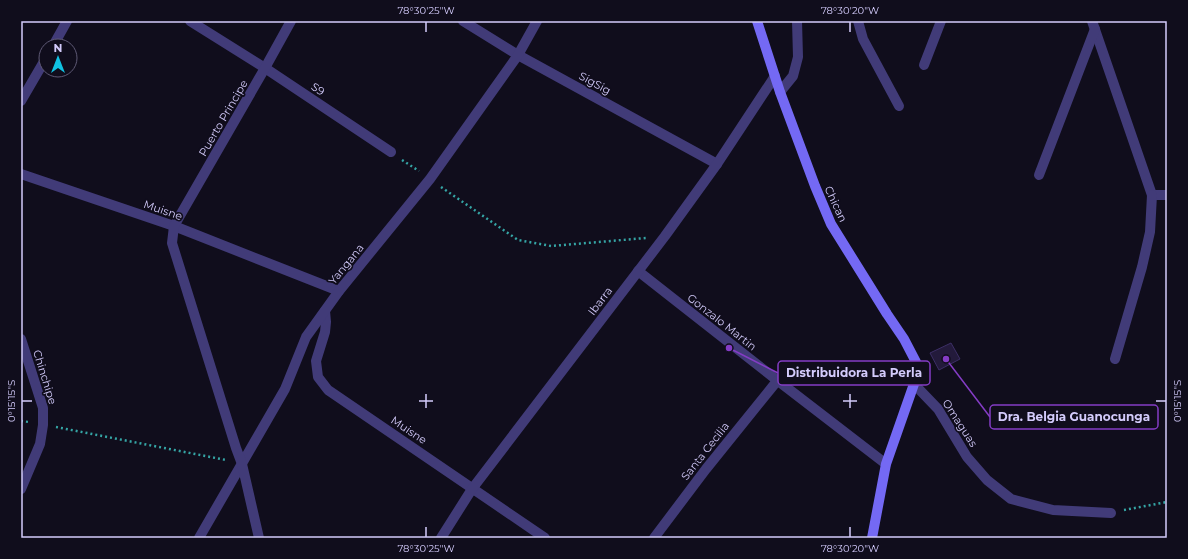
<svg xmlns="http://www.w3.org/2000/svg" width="1188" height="559" font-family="Montserrat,sans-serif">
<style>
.building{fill:#231a3b;stroke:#3c2e66}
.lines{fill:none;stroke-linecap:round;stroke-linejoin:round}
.path{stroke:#35a5a5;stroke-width:2.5;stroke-dasharray:2 3;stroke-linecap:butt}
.street{stroke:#413b78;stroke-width:10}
.secondary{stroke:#7469f4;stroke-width:10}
.ticks{fill:none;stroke:#d3cbfb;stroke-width:1.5}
.labels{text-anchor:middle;stroke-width:3.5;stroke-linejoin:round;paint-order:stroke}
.street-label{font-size:11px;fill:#d3cbfb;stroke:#100d1c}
.leader{fill:none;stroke:#843cc5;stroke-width:1.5}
.callout-dot{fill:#843cc5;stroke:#100d1c;stroke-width:1.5}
.callout{fill:#100d1c;stroke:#843cc5;stroke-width:1.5}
.callout-label{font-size:12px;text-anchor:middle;font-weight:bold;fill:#d3cbfb}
.neatline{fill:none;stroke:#d3cbfb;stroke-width:1.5}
.ticks-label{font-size:10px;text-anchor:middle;fill:#d3cbfb}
</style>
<rect width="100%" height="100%" fill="#100d1c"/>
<!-- building -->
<path class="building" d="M 951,343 L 960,359 L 939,370 L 930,353 Z"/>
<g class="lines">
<!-- path -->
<g class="path">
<path d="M 402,160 L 419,171"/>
<path d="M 441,187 L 518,240 L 551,246 L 646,238"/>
<path d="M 21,421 L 29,422"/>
<path d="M 56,427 L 226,460"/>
<path d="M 1124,510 L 1167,502"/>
</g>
<!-- street -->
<g class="street">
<path d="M 190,21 L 265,68 L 391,152"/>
<path d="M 463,21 L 518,55 L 717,164"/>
<path d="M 858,21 L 863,39 L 899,106"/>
<path d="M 1092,21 L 1152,195 L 1167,195"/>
<path d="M 53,46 L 67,21"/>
<path d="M 924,65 L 941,21"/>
<path d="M 780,92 L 793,76 L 798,57 L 797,21"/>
<path d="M 21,101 L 46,58"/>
<path d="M 21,174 L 174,226 L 339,291"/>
<path d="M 1039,175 L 1095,29"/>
<path d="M 638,271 L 773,377 L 886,464"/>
<path d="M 325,311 L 326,322 L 325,332 L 316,361 L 318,377 L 328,390 L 545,538"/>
<path d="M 21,339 L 43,408 L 43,425 L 40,444 L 21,489"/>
<path d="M 1115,359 L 1142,267 L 1150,232 L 1152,195"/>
<path d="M 914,384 L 938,409 L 967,457 L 987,480 L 1011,499 L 1053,510 L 1111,513"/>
<path d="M 199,538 L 285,389 L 306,337 L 339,291 L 430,179 L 518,55 L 537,21"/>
<path d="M 259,538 L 242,464 L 236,448 L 172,243 L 174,226 L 265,68 L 291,21"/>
<path d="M 441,538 L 472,489 L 665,236 L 717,164 L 775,76"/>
<path d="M 654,538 L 706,469 L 777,381"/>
</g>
<!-- secondary -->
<path class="secondary" d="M 757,21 L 780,92 L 815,186 L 831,224 L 887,314 L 904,339 L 916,362 L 917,369 L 914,384 L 886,464 L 872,538"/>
</g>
<!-- ticks -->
<path class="ticks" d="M 426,22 L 426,32M 850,22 L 850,32M 426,394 L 426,408M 850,394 L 850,408M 22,401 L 32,401M 419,401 L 433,401M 843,401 L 857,401M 1156,401 L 1166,401M 426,527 L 426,537M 850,527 L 850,537"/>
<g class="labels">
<!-- street labels -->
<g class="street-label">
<text transform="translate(595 83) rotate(29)" y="4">SigSig</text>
<text transform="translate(318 89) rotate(34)" y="4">S9</text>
<text transform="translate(223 118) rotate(-60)" y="4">Puerto Principe</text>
<text transform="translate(836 204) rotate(65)" y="4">Chican</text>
<text transform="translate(163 210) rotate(19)" y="4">Muisne</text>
<text transform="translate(346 264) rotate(-51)" y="4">Yangana</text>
<text transform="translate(600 301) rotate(-53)" y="4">Ibarra</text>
<text transform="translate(722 322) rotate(38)" y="4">Gonzalo Martin</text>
<text transform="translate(45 377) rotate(73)" y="4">Chinchipe</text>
<text transform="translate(960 423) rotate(57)" y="4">Omaguas</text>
<text transform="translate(409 430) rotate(34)" y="4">Muisne</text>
<text transform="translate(705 451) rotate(-52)" y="4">Santa Cecilia</text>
</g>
</g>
<!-- callouts -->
<path class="leader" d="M729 348L778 373M946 359L990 417"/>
<g class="callout-dot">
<circle cx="729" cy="348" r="4"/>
<circle cx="946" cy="359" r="4"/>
</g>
<g class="callout">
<rect x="778" y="361" width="152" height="24" rx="4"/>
<rect x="990" y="405" width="168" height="24" rx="4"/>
</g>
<g class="callout-label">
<text x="854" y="377">Distribuidora La Perla</text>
<text x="1074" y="421">Dra. Belgia Guanocunga</text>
</g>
<!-- border -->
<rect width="1188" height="559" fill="none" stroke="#100d1c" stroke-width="44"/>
<!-- north arrow -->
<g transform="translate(58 58)"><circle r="19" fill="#100d1c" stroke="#5e5975"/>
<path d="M0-3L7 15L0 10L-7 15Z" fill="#10c2e2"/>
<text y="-6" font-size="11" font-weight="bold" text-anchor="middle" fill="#d3cbfb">N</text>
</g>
<rect x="22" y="22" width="1144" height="515" class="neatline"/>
<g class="ticks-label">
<text x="426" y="14">78°30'25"W</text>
<text x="850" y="14">78°30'20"W</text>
<text transform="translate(11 401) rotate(-90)" y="4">0°15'15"S</text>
<text transform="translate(1177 401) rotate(-90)" y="4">0°15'15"S</text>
<text x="426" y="552">78°30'25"W</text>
<text x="850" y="552">78°30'20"W</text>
</g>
</svg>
